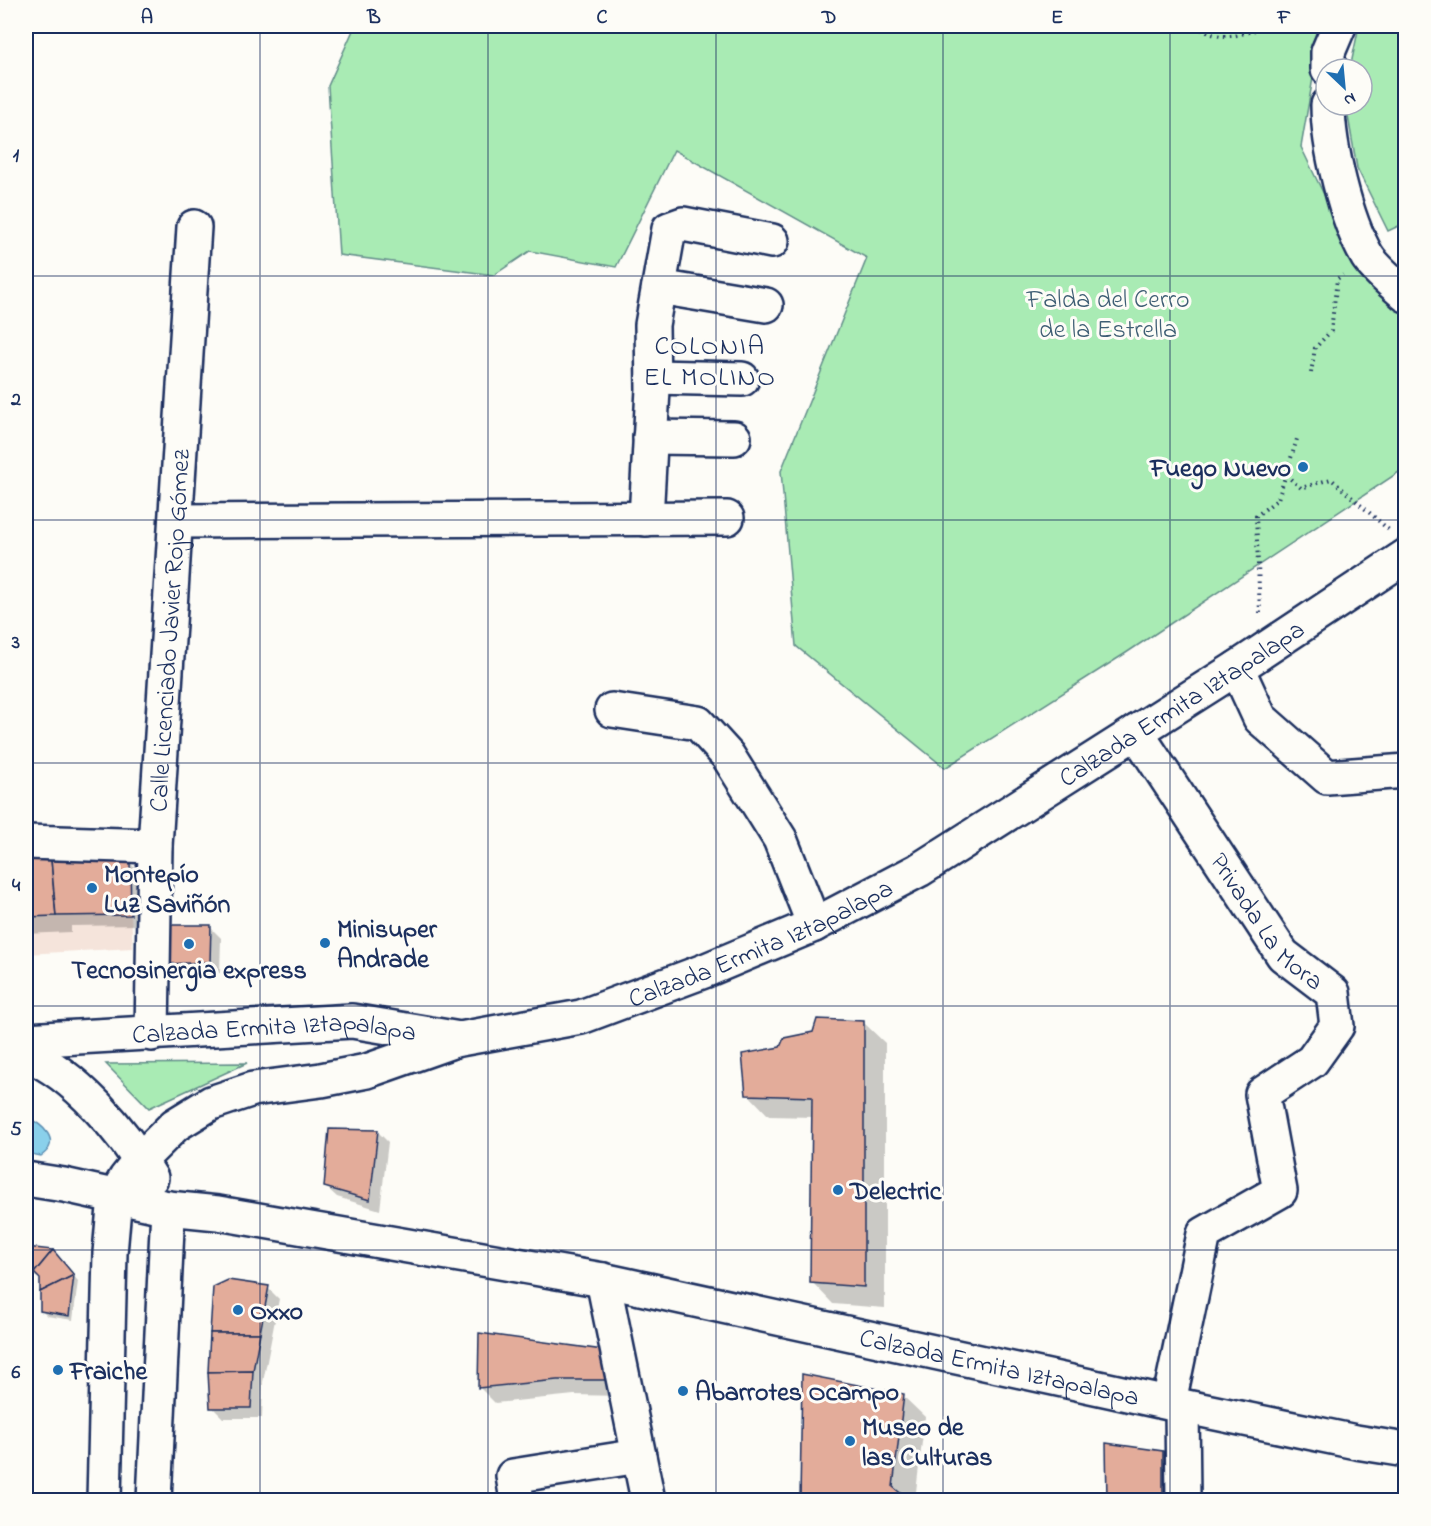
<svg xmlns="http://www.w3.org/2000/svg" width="1431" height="1526" font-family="'Indie Flower',sans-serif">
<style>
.built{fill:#f5e4db}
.green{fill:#a9ebb4;stroke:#628d89;stroke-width:1.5}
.water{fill:#8ad0eb;stroke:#5e90b3;stroke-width:1.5}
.shadow{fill:#0003}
.building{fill:#e3ac9a;stroke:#1b2f5e;stroke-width:1.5}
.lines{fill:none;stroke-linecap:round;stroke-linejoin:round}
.minor-casing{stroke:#1b2f5e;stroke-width:38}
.major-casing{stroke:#1b2f5e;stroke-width:38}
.path{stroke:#1b2f5e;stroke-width:4;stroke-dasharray:1.5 4.5;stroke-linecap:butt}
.minor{stroke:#fdfcf7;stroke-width:33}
.major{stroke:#fdfcf7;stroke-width:33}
.grid{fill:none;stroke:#1b2f5e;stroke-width:1.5;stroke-opacity:0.55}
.poi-dot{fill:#1f6fb2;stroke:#fdfcf7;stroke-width:2}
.labels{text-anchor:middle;stroke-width:6;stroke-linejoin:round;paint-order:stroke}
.park-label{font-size:26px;fill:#3e5e74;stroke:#fdfcf7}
.poi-label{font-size:26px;font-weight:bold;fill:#1b2f5e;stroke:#fdfcf7;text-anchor:start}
.street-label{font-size:26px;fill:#1b2f5e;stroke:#fdfcf7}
.neighbourhood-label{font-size:27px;letter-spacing:1.5px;fill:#1b2f5e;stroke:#fdfcf7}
.neatline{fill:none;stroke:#1b2f5e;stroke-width:2}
.grid-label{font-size:20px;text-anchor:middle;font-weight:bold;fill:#1b2f5e}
</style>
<rect width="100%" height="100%" fill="#fdfcf7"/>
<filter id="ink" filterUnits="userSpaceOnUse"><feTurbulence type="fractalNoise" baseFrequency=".0167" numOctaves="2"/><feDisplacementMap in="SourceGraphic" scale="12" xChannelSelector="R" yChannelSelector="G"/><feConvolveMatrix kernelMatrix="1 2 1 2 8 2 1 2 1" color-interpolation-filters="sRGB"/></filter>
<g filter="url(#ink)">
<!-- built -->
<path class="built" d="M 26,858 L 51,859 L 56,916 L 131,915 L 133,948 L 26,954 Z"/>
<!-- green -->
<g class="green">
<path d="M 355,26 L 1322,26 L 1301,147 L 1359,267 L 1405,296 L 1405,468 L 1126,653 L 945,768 L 796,646 L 781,471 L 867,258 L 674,150 L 616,267 L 530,251 L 494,275 L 339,255 L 328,86 Z"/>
<path d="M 1359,26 L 1405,26 L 1405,223 L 1388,231 L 1357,168 L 1346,105 L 1362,105 L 1362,69 L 1350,69 Z"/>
<path d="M 247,1063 L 149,1108 L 106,1064 Z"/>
</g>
<!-- water -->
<path class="water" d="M 26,1117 C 42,1124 63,1141 41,1156 L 26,1153 Z"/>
<!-- shadow -->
<g class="shadow">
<path d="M 26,860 L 129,862 L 140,873 L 141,925 L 71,926 L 71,932 L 26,934 Z"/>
<path d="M 210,927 L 221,938 L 220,973 L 181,974 L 170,963 Z"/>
<path d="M 863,1022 L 885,1043 L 885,1308 L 833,1304 L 812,1282 L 813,1117 L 769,1116 L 748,1094 L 781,1048 Z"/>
<path d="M 377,1131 L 388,1142 L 380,1210 L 337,1197 L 326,1187 Z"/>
<path d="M 26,1249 L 52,1251 L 78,1281 L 73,1320 L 47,1316 L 42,1311 L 41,1278 L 26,1275 Z"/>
<path d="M 268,1288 L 279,1299 L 263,1382 L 262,1418 L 223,1418 L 212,1407 Z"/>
<path d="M 602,1351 L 621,1396 L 574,1395 L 495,1403 L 479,1387 Z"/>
<path d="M 804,1375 L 903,1396 L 925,1417 L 915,1500 L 802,1500 Z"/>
<path d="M 1107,1444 L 1162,1453 L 1173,1463 L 1173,1500 L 1108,1500 Z"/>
</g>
<!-- building -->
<g class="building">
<path d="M 26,858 L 51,859 L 56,916 L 26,917 Z"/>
<path d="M 51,859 L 130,861 L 131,915 L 56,916 Z"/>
<path d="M 168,925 L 211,925 L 210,962 L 169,964 Z"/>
<path d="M 817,1019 L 864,1021 L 864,1287 L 810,1283 L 812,1097 L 746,1095 L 742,1054 L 780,1047 L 784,1038 L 813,1032 Z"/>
<path d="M 329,1129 L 378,1130 L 370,1200 L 324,1187 Z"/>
<path d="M 26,1247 L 53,1250 L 34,1273 L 26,1272 Z"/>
<path d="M 53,1250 L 74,1275 L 40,1292 L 40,1279 L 34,1273 Z"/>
<path d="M 74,1275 L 69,1316 L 40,1311 L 40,1292 Z"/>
<path d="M 228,1280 L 269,1286 L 260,1333 L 210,1333 L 213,1287 Z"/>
<path d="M 210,1333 L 260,1333 L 253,1371 L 208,1372 Z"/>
<path d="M 479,1333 L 603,1350 L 606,1380 L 557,1380 L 478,1388 Z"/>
<path d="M 253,1371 L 251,1408 L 210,1408 L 208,1372 Z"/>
<path d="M 802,1374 L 904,1394 L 893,1487 L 909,1500 L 800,1500 Z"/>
<path d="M 1106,1443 L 1163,1451 L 1163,1500 L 1107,1500 Z"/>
</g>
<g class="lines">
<defs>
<g id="minor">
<path d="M 1328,69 L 1328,52 L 1339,26"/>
<path d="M 1328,105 C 1328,146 1346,220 1367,256 C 1375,269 1394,284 1406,295"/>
<path d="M 659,287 L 766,305"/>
<path d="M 653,377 L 742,379"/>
<path d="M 650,437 L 734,438"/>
<path d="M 646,519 L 653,389 L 652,325 L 669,229 L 683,224 L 772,241"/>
<path d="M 176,521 L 727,518"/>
<path d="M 1237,668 L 1260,718 L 1327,777 L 1406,771"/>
<path d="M 612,710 L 698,723 L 728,756 L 780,839 L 814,925"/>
<path id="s1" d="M 1136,732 L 1283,955 L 1333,993 L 1337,1026 L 1312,1061 L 1262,1094 L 1280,1191 L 1204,1234 L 1169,1402"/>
<path d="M 26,842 L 155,846"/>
<path id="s2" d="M 152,1034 L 155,846 L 194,227"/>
<path d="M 603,1280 L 648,1500"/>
<path d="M 1182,1406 L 1183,1500"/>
<path d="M 517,1500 L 513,1476 L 639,1456"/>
</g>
<g id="major">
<path id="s3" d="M 26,1040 L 352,1021 L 460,1039 L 581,1017 L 704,971 L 814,925 L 919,870 L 1237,668 L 1406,556"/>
<path d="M 26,1054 C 75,1074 124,1132 151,1178"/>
<path id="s4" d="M 26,1179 L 64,1185 L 168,1208 L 218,1213 L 603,1280 L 1182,1406 L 1356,1442 L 1406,1450"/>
<path d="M 104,1500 L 110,1253 L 115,1196 L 126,1178 L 142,1158 L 175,1125 L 211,1103 L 253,1089 L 321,1080 L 367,1071 L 458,1039"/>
<path d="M 154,1500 L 168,1208"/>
</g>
</defs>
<!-- minor casing -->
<use href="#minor" class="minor-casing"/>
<!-- major casing -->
<use href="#major" class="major-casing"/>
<!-- path -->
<g class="path">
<path d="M 1196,26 C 1223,44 1240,34 1269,26"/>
<path d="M 1311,373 L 1315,348 L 1331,331 L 1337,279 L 1343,275"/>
<path d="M 1286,475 L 1301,488 L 1331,479 L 1389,530"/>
<path d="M 1260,613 L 1256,516 L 1278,499 L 1298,436"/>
</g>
<!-- minor -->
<use href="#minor" class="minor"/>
<!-- major -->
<use href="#major" class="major"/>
</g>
</g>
<!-- grid -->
<path class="grid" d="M 260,26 L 260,1500M 488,26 L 488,1500M 716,26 L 716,1500M 943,26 L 943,1500M 1170,26 L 1170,1500M 26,276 L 1406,276M 26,520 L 1406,520M 26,763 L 1406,763M 26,1006 L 1406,1006M 26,1250 L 1406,1250"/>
<!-- markers -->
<g class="poi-dot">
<circle cx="1303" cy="467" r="6"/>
<circle cx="92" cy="888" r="6"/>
<circle cx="325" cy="943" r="6"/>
<circle cx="189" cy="944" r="6"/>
<circle cx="838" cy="1190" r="6"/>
<circle cx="238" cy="1310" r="6"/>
<circle cx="58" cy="1370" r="6"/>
<circle cx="683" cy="1391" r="6"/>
<circle cx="850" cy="1441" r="6"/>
</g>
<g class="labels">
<!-- park labels -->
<g class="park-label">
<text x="1108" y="307">Falda del Cerro<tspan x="1108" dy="30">de la Estrella</tspan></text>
</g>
<!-- poi labels -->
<g class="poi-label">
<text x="1291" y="476" text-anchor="end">Fuego Nuevo</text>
<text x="104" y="882">Montepío<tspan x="104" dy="30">Luz Saviñón</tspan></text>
<text x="337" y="937">Minisuper<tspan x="337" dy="30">Andrade</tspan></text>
<text x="189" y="978" text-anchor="middle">Tecnosinergia express</text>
<text x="850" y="1199">Delectric</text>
<text x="250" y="1319">Oxxo</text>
<text x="70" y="1379">Fraiche</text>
<text x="695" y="1400">Abarrotes Ocampo</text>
<text x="862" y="1435">Museo de<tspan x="862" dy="30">las Culturas</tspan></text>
</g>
<!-- street labels -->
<g class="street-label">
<text dy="9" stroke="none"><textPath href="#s2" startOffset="404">Calle Licenciado Javier Rojo Gómez</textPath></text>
<text dy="9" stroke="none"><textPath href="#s3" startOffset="1239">Calzada Ermita Iztapalapa</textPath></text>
<text dy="9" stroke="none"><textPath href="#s1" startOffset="231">Privada La Mora</textPath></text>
<text dy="9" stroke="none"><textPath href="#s3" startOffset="753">Calzada Ermita Iztapalapa</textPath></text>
<text dy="9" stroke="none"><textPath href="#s3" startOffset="249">Calzada Ermita Iztapalapa</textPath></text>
<text dy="9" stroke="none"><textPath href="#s4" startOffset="992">Calzada Ermita Iztapalapa</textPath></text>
</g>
<!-- neighbourhood labels -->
<g class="neighbourhood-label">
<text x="710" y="354">COLONIA<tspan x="710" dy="31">EL MOLINO</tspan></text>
</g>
</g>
<!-- margin -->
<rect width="1431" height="1526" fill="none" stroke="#fdfcf7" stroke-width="66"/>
<!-- north arrow -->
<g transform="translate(1344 87) rotate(154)"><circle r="28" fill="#fdfcf7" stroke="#a3aaba" stroke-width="1.5"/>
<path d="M0-4.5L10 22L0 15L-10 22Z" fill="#1f6fb2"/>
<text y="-9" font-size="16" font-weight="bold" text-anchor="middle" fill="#1b2f5e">N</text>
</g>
<rect x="33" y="33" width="1365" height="1460" class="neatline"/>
<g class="grid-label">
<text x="147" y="23">A</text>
<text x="374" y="23">B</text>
<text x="602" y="23">C</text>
<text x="829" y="23">D</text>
<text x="1057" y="23">E</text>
<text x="1284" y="23">F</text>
<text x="16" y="161">1</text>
<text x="16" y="405">2</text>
<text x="16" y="648">3</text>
<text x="16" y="891">4</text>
<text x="16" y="1135">5</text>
<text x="16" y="1378">6</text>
</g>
</svg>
